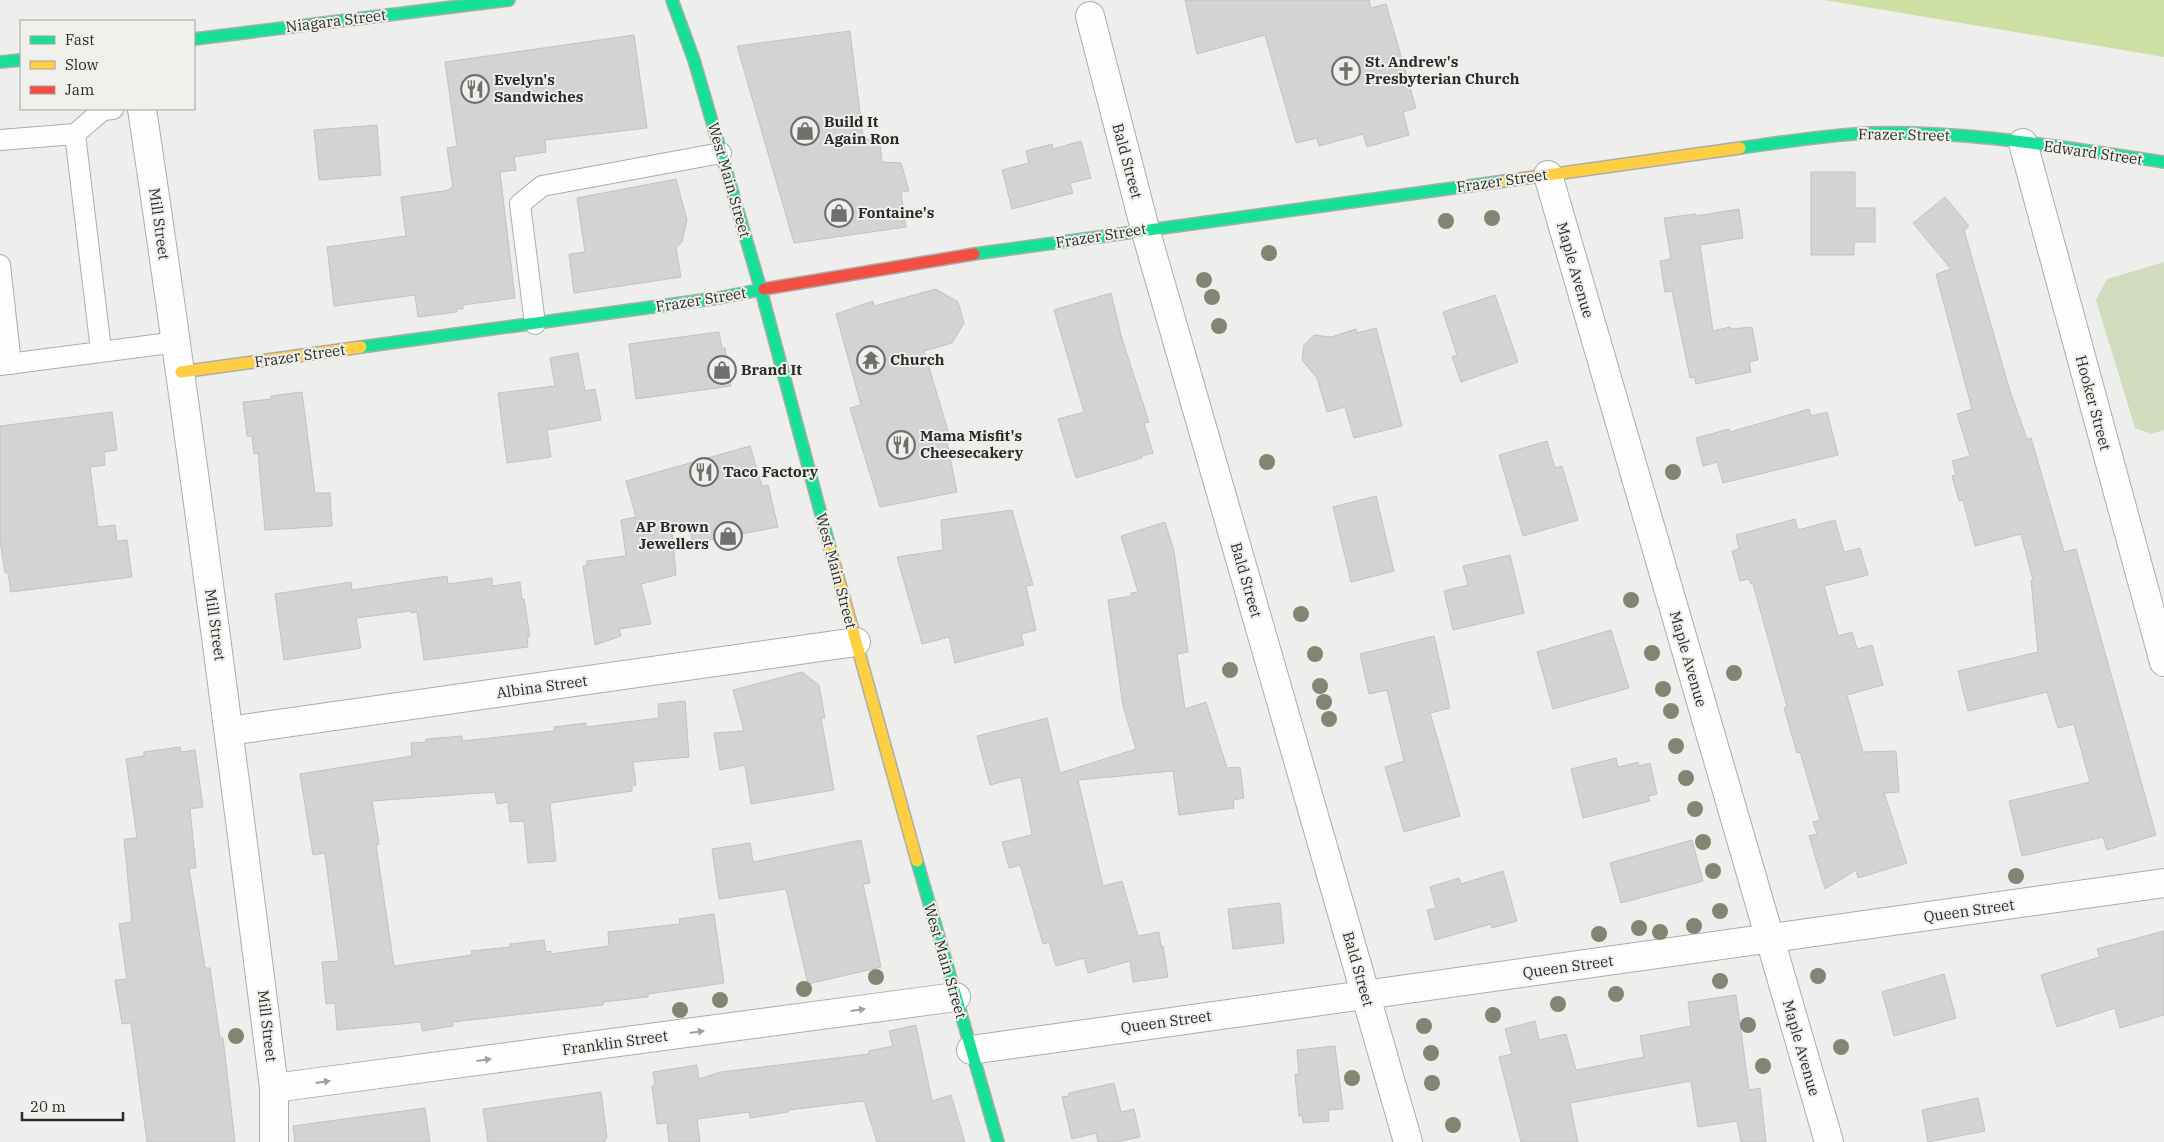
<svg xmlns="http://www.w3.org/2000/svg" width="2164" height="1142" font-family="'IBM Plex Serif',serif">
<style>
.green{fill:#d1dbbe}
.water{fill:#cee0a4}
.building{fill:#d2d3d2;stroke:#c2c2c1}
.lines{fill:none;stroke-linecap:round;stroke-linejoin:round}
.lane-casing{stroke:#acadab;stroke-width:22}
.street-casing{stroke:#acadab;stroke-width:30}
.fast-casing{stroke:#acadab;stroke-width:14}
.slow-casing{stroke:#acadab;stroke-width:14}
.jam-casing{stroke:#acadab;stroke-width:14}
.lane{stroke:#fcfdfc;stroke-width:20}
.street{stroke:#fcfdfc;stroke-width:28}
.fast{stroke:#16e098;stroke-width:11}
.slow{stroke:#ffcf43;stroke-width:11}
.jam{stroke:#f24e42;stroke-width:11}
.tree{fill:#808671}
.oneway{fill:#9e9f9e}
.labels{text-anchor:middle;stroke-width:4;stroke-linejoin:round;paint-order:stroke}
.street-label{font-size:15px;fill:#2b2c2a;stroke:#eff0ec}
.poi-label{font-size:15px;font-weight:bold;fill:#2b2c2a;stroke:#eff0ec;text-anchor:start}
</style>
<rect width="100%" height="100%" fill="#eeefed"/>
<!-- green -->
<path class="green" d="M 2164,262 L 2164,430 L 2151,434 L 2135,428 L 2096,300 L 2107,279 Z"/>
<!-- water -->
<path class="water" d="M 1824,0 L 2164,0 L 2164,57 Z"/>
<!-- building -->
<g class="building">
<path d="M 1185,0 L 1369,0 L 1371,8 L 1386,4 L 1416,108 L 1403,112 L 1409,135 L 1367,147 L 1363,134 L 1319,146 L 1317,138 L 1296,143 L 1265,35 L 1197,54 Z"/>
<path d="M 850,31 L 863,137 L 880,144 L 882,162 L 901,163 L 909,191 L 901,192 L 906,227 L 794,243 L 737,46 Z"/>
<path d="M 634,35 L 647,128 L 545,140 L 546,152 L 514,157 L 516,170 L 500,172 L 515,298 L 463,305 L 463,309 L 457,309 L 457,312 L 418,317 L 415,295 L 334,306 L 327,247 L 406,236 L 401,197 L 450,190 L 450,188 L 453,188 L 447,148 L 457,146 L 445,62 Z"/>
<path d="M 377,125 L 381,175 L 319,180 L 314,130 Z"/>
<path d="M 1081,141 L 1091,178 L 1070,183 L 1073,193 L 1012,209 L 1002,170 L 1029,163 L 1026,151 L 1052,144 L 1053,149 Z"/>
<path d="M 1811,172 L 1855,172 L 1855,208 L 1875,208 L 1875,242 L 1854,242 L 1854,255 L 1811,255 Z"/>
<path d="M 676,179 L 687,220 L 682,242 L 676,248 L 681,277 L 574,293 L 569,254 L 585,252 L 577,198 Z"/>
<path d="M 1945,197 L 1969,226 L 1964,230 L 2009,388 L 2027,439 L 2031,438 L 2064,552 L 2076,549 L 2156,835 L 2107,850 L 2103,837 L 2022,856 L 2009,801 L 2090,782 L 2074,724 L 2058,728 L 2047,692 L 1968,711 L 1958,671 L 2038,652 L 2031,580 L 2033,580 L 2021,534 L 1975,546 L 1963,500 L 1959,501 L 1952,476 L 1956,475 L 1952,461 L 1970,456 L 1957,414 L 1972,409 L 1936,274 L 1951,269 L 1913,223 Z"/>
<path d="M 1739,209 L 1743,238 L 1700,245 L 1713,331 L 1730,327 L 1731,329 L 1752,327 L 1758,360 L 1749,362 L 1751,372 L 1696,384 L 1695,377 L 1690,378 L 1672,291 L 1665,292 L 1660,261 L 1671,259 L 1664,218 L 1696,214 L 1696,216 Z"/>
<path d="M 936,289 L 958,302 L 964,323 L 952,343 L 924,351 L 948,431 L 945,432 L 957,492 L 880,507 L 850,408 L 861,405 L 836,314 L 873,301 L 874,306 Z"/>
<path d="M 1111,293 L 1122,339 L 1149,422 L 1144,423 L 1153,453 L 1142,456 L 1142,458 L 1076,478 L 1058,419 L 1084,412 L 1054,310 Z"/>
<path d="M 1495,295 L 1518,362 L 1461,382 L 1452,357 L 1457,355 L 1443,312 Z"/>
<path d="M 1376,328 L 1402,426 L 1354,438 L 1345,407 L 1327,412 L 1317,378 L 1302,360 L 1304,345 L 1314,335 L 1331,337 L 1356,329 L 1357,333 Z"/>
<path d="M 719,332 L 722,348 L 725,348 L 731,386 L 636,399 L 629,344 Z"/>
<path d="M 578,353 L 585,391 L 595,389 L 601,420 L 547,430 L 551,457 L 507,463 L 498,393 L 555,386 L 550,358 Z"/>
<path d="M 302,392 L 315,493 L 330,493 L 332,526 L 265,530 L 258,453 L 254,454 L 252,436 L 247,436 L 243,402 L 271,399 L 271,396 Z"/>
<path d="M 1809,409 L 1811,416 L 1827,412 L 1838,455 L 1723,483 L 1717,462 L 1703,466 L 1696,438 L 1729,429 L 1730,432 Z"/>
<path d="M 112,412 L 117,450 L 104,452 L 105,465 L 90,467 L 98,527 L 115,525 L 117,541 L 127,540 L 132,577 L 11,592 L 8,573 L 5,573 L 0,540 L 0,426 Z"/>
<path d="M 1547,441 L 1555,468 L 1562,466 L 1578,520 L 1523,536 L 1499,455 Z"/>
<path d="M 750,446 L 762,486 L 768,485 L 778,527 L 693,543 L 689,528 L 672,531 L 676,575 L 641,584 L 651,624 L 619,629 L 621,636 L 595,645 L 583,566 L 587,565 L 587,561 L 626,556 L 621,520 L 636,517 L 626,481 Z"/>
<path d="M 1376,496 L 1394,571 L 1351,582 L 1333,507 Z"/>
<path d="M 1012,510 L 1033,585 L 1026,586 L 1036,630 L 1021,634 L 1024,645 L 955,663 L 949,637 L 922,644 L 897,557 L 943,550 L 941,520 Z"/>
<path d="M 1795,519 L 1798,530 L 1835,520 L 1844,552 L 1860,548 L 1868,575 L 1824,586 L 1838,636 L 1852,632 L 1857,649 L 1872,645 L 1883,685 L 1847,695 L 1863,752 L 1896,751 L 1899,792 L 1884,793 L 1907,863 L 1858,878 L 1856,870 L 1825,889 L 1809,836 L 1817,834 L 1813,822 L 1820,820 L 1800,752 L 1797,753 L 1784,708 L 1787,707 L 1753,584 L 1751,584 L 1749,579 L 1740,581 L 1732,551 L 1739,549 L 1736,535 Z"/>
<path d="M 1165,522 L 1174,551 L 1188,652 L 1177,654 L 1185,709 L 1206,702 L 1227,768 L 1240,767 L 1244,798 L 1233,800 L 1234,808 L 1179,815 L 1173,771 L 1078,780 L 1103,886 L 1122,881 L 1138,936 L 1159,932 L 1161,946 L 1163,946 L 1168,977 L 1133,982 L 1130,961 L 1088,973 L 1084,958 L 1056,966 L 1049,942 L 1043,944 L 1020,865 L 1009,868 L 1002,842 L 1032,835 L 1021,777 L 990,785 L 977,736 L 1047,718 L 1060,773 L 1136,749 L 1123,706 L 1108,600 L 1131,596 L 1131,593 L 1138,592 L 1121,536 Z"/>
<path d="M 1510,555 L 1524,613 L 1453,630 L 1444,591 L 1468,585 L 1463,566 Z"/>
<path d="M 447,576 L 448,584 L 492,578 L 492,586 L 520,582 L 522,600 L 524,599 L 530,637 L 527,637 L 528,647 L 424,660 L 417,612 L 411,613 L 411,611 L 356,618 L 361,648 L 284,660 L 275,594 L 351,582 L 352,590 Z"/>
<path d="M 1611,630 L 1629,688 L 1553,709 L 1537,652 Z"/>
<path d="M 1434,636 L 1450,708 L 1430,713 L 1460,816 L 1404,832 L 1385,767 L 1404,761 L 1387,690 L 1369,694 L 1360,654 Z"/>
<path d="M 802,672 L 819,685 L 825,718 L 821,718 L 834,790 L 751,804 L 745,765 L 720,770 L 714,733 L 744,731 L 733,690 Z"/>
<path d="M 685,701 L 689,757 L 633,762 L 636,785 L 632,786 L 632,791 L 550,803 L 556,861 L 528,863 L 524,821 L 510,822 L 508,802 L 497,804 L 495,792 L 372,801 L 379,844 L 376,845 L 394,966 L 472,955 L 471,951 L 511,947 L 510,944 L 544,940 L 546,952 L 551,951 L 551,954 L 609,946 L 608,932 L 680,924 L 679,919 L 714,914 L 724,983 L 648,994 L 648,997 L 603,1002 L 603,1005 L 453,1022 L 453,1026 L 422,1031 L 421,1022 L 337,1030 L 335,1003 L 326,1004 L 322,962 L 339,961 L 325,853 L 313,855 L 300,774 L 412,756 L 411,743 L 426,742 L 426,739 L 462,736 L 462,741 L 554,731 L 554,727 L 586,723 L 586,727 L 659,718 L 658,704 Z"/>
<path d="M 180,747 L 181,752 L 195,750 L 203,807 L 190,809 L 196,868 L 189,868 L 205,968 L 210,968 L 220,1038 L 223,1038 L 235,1142 L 147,1142 L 131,1023 L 122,1024 L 115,980 L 127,979 L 119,924 L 132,922 L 124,839 L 137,838 L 126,759 L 144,756 L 144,752 Z"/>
<path d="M 1616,758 L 1618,767 L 1638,762 L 1639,766 L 1650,763 L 1657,794 L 1648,796 L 1650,801 L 1583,818 L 1571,769 Z"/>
<path d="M 861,840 L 870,883 L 863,884 L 881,967 L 808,984 L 786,889 L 719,899 L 712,849 L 750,843 L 753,862 Z"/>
<path d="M 1692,840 L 1703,881 L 1621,903 L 1610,863 Z"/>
<path d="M 1503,871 L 1517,921 L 1492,928 L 1491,924 L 1435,940 L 1427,910 L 1436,908 L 1430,887 L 1459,878 L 1461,884 Z"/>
<path d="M 1280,903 L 1284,943 L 1233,949 L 1228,909 Z"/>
<path d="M 2164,931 L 2164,1015 L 2120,1028 L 2115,1008 L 2057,1027 L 2041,975 L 2100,957 L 2097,949 Z"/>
<path d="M 1944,974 L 1956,1018 L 1894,1036 L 1882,992 Z"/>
<path d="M 1736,995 L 1749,1090 L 1760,1088 L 1766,1142 L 1741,1142 L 1737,1121 L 1698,1127 L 1691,1081 L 1570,1103 L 1578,1142 L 1521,1142 L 1499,1057 L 1512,1054 L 1505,1029 L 1535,1021 L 1539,1040 L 1566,1034 L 1576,1070 L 1644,1057 L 1640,1036 L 1691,1026 L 1688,1002 Z"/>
<path d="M 916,1025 L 932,1101 L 951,1095 L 965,1142 L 877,1142 L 864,1101 L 788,1110 L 788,1112 L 750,1118 L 749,1112 L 697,1119 L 700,1142 L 669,1142 L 667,1123 L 657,1124 L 652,1086 L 655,1085 L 653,1072 L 697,1065 L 699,1079 L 721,1072 L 869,1054 L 869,1051 L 893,1046 L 889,1031 Z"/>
<path d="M 1335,1046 L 1343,1109 L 1328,1110 L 1329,1121 L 1303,1123 L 1302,1115 L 1299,1116 L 1295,1074 L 1299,1074 L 1297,1050 Z"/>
<path d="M 1114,1083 L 1121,1112 L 1134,1109 L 1140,1137 L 1117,1142 L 1098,1142 L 1096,1133 L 1072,1139 L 1062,1097 L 1069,1096 L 1069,1093 Z"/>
<path d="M 601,1092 L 607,1138 L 605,1139 L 605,1142 L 488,1142 L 483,1109 Z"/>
<path d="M 1978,1098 L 1985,1131 L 1928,1142 L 1922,1110 Z"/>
<path d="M 425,1108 L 430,1142 L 295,1142 L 293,1126 Z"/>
</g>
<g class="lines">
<defs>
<g id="lane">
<path d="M 75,134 L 103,110 L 113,109"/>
<path d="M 0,140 L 75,134 L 101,350"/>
<path d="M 0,265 L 11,364"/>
<path d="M 535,324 L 520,204 L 542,186 L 721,153"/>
<path d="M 0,365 L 177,342"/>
</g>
<g id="street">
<path d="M 1090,16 L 1145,229 L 1408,1142"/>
<path d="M 142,109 C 191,435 233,761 274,1088 L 274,1142"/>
<path d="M 2023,143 L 2164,662"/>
<path d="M 1548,175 L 1829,1142"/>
<path d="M 229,731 L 856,642"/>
<path d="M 971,1050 L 2164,883"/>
<path d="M 274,1088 L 956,997"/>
</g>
<g id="fast">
<path d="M 672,0 L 694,60 L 761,290 L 830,548"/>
<path d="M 194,39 L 509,0"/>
<path d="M 0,62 L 21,60"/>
<path d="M 1740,148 C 1783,142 1826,135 1869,133 C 1968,130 2066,148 2164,162"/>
<path d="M 974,254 L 1505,181"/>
<path d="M 361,347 L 718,298 L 764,289"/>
<path d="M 917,861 L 998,1142"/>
</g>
<g id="slow">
<path d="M 1505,181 L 1740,148"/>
<path d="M 181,372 L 361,347"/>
<path d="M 830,548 L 917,861"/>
</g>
<path id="jam" d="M 764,289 L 974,254"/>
</defs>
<!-- lane casing -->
<use href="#lane" class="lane-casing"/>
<!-- street casing -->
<use href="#street" class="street-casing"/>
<!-- fast casing -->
<use href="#fast" class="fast-casing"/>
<!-- slow casing -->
<use href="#slow" class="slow-casing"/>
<!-- jam casing -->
<use href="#jam" class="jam-casing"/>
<!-- lane -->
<use href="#lane" class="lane"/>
<!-- street -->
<use href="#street" class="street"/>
<!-- fast -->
<use href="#fast" class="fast"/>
<!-- slow -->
<use href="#slow" class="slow"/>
<!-- jam -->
<use href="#jam" class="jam"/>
</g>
<!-- trees -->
<g class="tree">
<circle cx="1492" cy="218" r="8"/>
<circle cx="1446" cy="221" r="8"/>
<circle cx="1269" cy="253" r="8"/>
<circle cx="1204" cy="280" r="8"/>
<circle cx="1212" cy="297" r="8"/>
<circle cx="1219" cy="326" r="8"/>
<circle cx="1267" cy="462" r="8"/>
<circle cx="1673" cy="472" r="8"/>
<circle cx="1631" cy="600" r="8"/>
<circle cx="1301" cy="614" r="8"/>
<circle cx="1652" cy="653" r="8"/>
<circle cx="1315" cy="654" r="8"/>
<circle cx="1230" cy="670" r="8"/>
<circle cx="1734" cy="673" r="8"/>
<circle cx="1320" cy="686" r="8"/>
<circle cx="1663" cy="689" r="8"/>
<circle cx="1324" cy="702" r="8"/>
<circle cx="1671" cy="711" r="8"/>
<circle cx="1329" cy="719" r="8"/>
<circle cx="1676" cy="746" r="8"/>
<circle cx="1686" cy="778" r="8"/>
<circle cx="1695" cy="809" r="8"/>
<circle cx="1703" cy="842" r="8"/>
<circle cx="1713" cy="871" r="8"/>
<circle cx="2016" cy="876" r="8"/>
<circle cx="1720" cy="911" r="8"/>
<circle cx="1694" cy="926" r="8"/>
<circle cx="1639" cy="928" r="8"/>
<circle cx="1660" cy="932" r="8"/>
<circle cx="1599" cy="934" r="8"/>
<circle cx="1818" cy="976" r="8"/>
<circle cx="876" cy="977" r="8"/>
<circle cx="1720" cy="981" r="8"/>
<circle cx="804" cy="989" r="8"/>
<circle cx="1616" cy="994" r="8"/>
<circle cx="720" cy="1000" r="8"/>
<circle cx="1558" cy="1004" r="8"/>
<circle cx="680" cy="1010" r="8"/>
<circle cx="1493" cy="1015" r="8"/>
<circle cx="1748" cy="1025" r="8"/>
<circle cx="1424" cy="1026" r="8"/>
<circle cx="236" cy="1036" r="8"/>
<circle cx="1841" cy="1047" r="8"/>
<circle cx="1431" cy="1053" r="8"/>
<circle cx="1763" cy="1066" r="8"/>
<circle cx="1352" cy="1078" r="8"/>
<circle cx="1432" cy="1083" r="8"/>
<circle cx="1453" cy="1125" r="8"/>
</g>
<!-- one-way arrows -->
<defs><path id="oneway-solid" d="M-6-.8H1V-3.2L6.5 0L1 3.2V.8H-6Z" transform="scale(1.25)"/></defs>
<g class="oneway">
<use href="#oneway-solid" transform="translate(858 1010) rotate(-8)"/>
<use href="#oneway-solid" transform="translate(697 1032) rotate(-8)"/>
<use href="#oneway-solid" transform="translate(484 1060) rotate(-8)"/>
<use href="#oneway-solid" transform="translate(323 1082) rotate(-8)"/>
</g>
<!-- icons -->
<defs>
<symbol id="church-ring" viewBox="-11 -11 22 22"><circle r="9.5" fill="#eff0ec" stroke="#6f706e" stroke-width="1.5"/><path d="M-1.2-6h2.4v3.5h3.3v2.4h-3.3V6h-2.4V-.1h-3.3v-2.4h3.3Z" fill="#6f706e"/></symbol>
<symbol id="restaurant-ring" viewBox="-11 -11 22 22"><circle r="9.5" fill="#eff0ec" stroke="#6f706e" stroke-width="1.5"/><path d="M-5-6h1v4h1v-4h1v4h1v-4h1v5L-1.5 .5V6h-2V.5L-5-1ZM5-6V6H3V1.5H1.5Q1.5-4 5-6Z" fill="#6f706e"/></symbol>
<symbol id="shop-ring" viewBox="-11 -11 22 22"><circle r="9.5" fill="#eff0ec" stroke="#6f706e" stroke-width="1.5"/><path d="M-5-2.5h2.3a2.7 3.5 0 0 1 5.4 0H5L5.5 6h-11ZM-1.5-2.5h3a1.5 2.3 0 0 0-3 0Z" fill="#6f706e"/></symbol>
<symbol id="temple-ring" viewBox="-11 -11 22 22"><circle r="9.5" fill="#eff0ec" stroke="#6f706e" stroke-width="1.5"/><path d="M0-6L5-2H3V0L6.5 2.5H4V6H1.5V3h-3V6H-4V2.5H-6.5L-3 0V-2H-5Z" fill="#6f706e"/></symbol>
</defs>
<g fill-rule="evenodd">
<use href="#church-ring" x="1330" y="55" width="32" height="32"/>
<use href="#restaurant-ring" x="459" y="73" width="32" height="32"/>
<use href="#shop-ring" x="789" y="115" width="32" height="32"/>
<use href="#shop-ring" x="823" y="197" width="32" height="32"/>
<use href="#temple-ring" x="855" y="344" width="32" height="32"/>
<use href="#shop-ring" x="706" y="354" width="32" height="32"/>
<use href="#restaurant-ring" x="885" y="429" width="32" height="32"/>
<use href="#restaurant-ring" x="688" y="456" width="32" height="32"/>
<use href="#shop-ring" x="712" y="520" width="32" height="32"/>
</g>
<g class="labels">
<!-- street labels -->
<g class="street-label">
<text transform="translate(336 21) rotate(-7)" y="5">Niagara Street</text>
<text transform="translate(1904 135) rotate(1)" y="5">Frazer Street</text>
<text transform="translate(2093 153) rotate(8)" y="5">Edward Street</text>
<text transform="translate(1127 161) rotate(75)" y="5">Bald Street</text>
<text transform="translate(729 180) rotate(74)" y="5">West Main Street</text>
<text transform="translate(1502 181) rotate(-8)" y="5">Frazer Street</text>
<text transform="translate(159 224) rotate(82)" y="5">Mill Street</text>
<text transform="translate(1101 236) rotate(-9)" y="5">Frazer Street</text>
<text transform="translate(1575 270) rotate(74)" y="5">Maple Avenue</text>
<text transform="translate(701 300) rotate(-9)" y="5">Frazer Street</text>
<text transform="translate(300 356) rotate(-8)" y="5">Frazer Street</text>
<text transform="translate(2093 403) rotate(75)" y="5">Hooker Street</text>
<text transform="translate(836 571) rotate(75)" y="5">West Main Street</text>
<text transform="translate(1246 580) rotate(74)" y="5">Bald Street</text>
<text transform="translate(215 625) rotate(82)" y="5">Mill Street</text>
<text transform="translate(1688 659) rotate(74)" y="5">Maple Avenue</text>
<text transform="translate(542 687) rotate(-8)" y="5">Albina Street</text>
<text transform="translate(1969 911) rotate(-8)" y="5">Queen Street</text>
<text transform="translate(945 961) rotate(74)" y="5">West Main Street</text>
<text transform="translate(1568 967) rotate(-8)" y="5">Queen Street</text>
<text transform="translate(1358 969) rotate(74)" y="5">Bald Street</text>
<text transform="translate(1166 1022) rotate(-8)" y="5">Queen Street</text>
<text transform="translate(267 1026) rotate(83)" y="5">Mill Street</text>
<text transform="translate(615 1043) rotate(-8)" y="5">Franklin Street</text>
<text transform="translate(1801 1048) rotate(74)" y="5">Maple Avenue</text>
</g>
<!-- poi labels -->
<g class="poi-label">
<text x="1365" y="67">St. Andrew's<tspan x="1365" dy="17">Presbyterian Church</tspan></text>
<text x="494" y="85">Evelyn's<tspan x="494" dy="17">Sandwiches</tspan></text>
<text x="824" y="127">Build It<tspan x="824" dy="17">Again Ron</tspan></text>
<text x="858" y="218">Fontaine's</text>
<text x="890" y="365">Church</text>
<text x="741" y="375">Brand It</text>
<text x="920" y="441">Mama Misfit's<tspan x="920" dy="17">Cheesecakery</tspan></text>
<text x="723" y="477">Taco Factory</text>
<text x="709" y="532" text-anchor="end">AP Brown<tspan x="709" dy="17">Jewellers</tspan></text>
</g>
</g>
<!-- legend -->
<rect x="20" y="20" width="175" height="90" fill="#eff0ec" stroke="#a1a29e"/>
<rect x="30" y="36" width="25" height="8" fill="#16e098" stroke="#a1a29e"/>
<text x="65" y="45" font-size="15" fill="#2b2c2a">Fast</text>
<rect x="30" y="61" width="25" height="8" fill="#ffcf43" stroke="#a1a29e"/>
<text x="65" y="70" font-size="15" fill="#2b2c2a">Slow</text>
<rect x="30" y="86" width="25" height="8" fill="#f24e42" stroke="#a1a29e"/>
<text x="65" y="95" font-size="15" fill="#2b2c2a">Jam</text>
<!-- scale -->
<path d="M22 1112v8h101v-8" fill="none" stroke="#2b2c2a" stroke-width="2.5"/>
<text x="30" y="1112" font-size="15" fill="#2b2c2a" stroke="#eff0ec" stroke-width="4" paint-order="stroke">20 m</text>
</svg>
